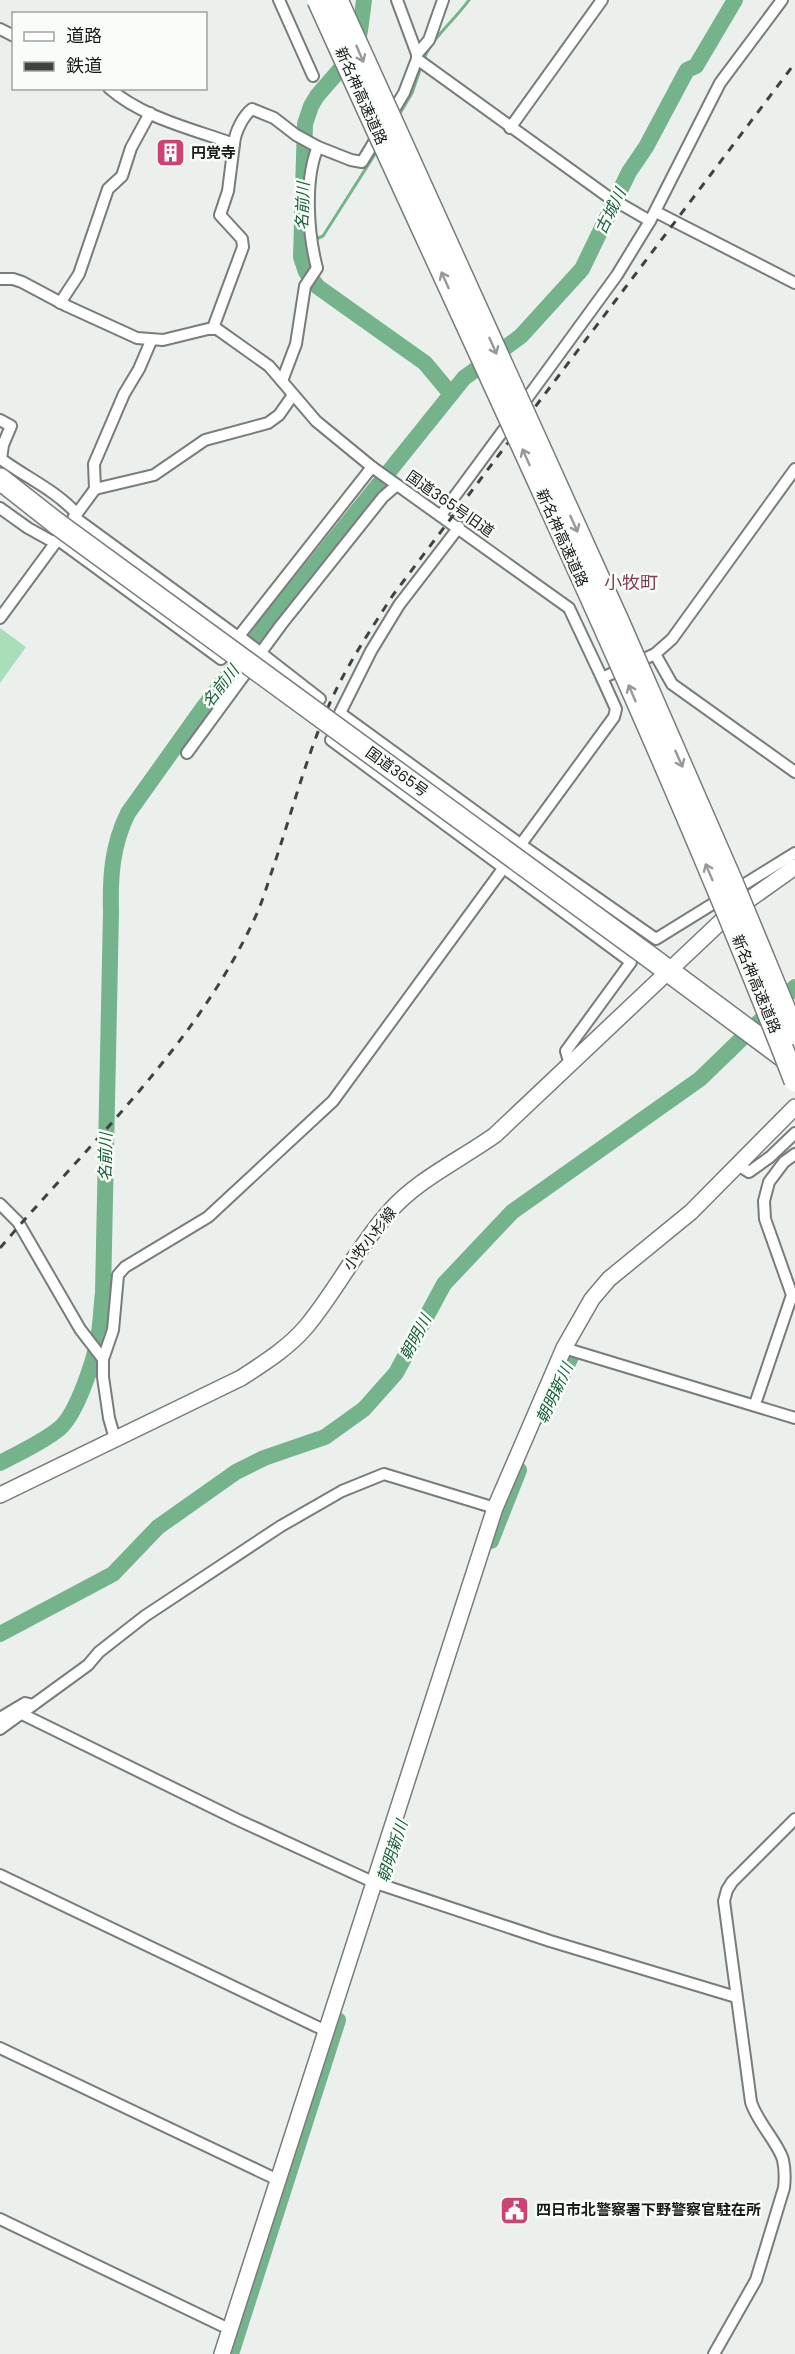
<svg xmlns="http://www.w3.org/2000/svg" width="795" height="2354" font-family="Poppins,'Noto Sans JP',sans-serif">
<style>
.green{fill:#a8deba}
.lines{fill:none;stroke-linecap:round;stroke-linejoin:round}
.stream{stroke:#74b38b;stroke-width:3}
.river{stroke:#74b38b;stroke-width:16}
.street-casing{stroke:#797d7a;stroke-width:14}
.secondary-casing{stroke:#797d7a;stroke-width:18}
.highway-casing{stroke:#797d7a;stroke-width:24}
.street{stroke:#fff;stroke-width:10}
.secondary{stroke:#fff;stroke-width:15}
.highway{stroke:#fff;stroke-width:21}
.rail{stroke:#404240;stroke-width:3;stroke-dasharray:8 8;stroke-linecap:butt}
.highway-bridge-casing{stroke:#797d7a;stroke-width:24;stroke-linecap:butt}
.highway-bridge{stroke:#fff;stroke-width:21}
.oneway{stroke:#979897}
.labels{text-anchor:middle;stroke-width:5;stroke-linejoin:round;paint-order:stroke}
.street-label{font-size:15px;fill:#181a18;stroke:#f8fdfa}
.poi-label{font-size:15px;font-weight:bold;fill:#181a18;stroke:#f8fdfa;text-anchor:start}
.water-label{font-size:16px;font-style:italic;fill:#19603a;stroke:#f8fdfa}
.quarter-label{font-size:18px;fill:#823b51;stroke:#f8fdfa}
</style>
<rect width="100%" height="100%" fill="#ebf0ed"/>
<!-- green -->
<path class="green" d="M 0,628 L 26,647 L 0,683 Z"/>
<g class="lines">
<!-- stream -->
<g class="stream">
<path d="M 423,61 C 432,37 455,20 469,0"/>
<path d="M 399,115 L 412,93 L 421,67"/>
<path d="M 300,237 L 306,238"/>
<path d="M 316,239 L 323,236 L 377,151"/>
</g>
<!-- river -->
<g class="river">
<path d="M 364,0 L 360,31 L 355,52 L 317,96 L 311,106 L 305,124 L 301,257 L 306,272 L 318,287 L 425,363 L 451,394"/>
<path d="M 542,1416 L 572,1355"/>
<path d="M 0,1463 C 20,1452 42,1443 60,1428 C 77,1413 94,1361 98,1339 C 101,1324 101,1308 103,1293 L 111,912 C 110,877 112,845 128,813 L 203,708 L 273,616 L 464,378 L 521,336 L 582,269 L 629,172 L 646,147 L 687,70 L 696,66 L 735,0"/>
<path d="M 491,1541 L 519,1470"/>
<path d="M 0,1634 L 113,1574 L 158,1527 L 236,1472 L 264,1458 L 325,1437 L 364,1409 L 396,1373 L 444,1284 L 512,1212 L 700,1079 L 795,987"/>
<path d="M 231,2354 L 338,2020"/>
</g>
<defs>
<g id="street">
<path d="M 279,0 L 313,76"/>
<path d="M 0,29 L 14,36"/>
<path d="M 417,54 L 429,40 L 443,0"/>
<path d="M 417,59 L 607,196 L 650,221 L 720,83 L 782,0"/>
<path d="M 109,88 C 143,118 193,129 234,144 C 235,132 243,116 252,109 L 274,118 L 296,135 L 318,147 L 351,160 L 362,162 L 379,134"/>
<path d="M 389,118 L 404,93 L 417,59 L 417,54 L 397,0"/>
<path d="M 510,128 L 602,0"/>
<path d="M 656,212 L 795,283"/>
<path d="M 0,279 L 13,279 L 22,282 L 67,306 L 137,338 L 163,340 L 208,329 L 217,329 L 269,366 L 316,421 L 372,467 L 569,608 L 602,678 L 655,654 L 672,639 L 795,469"/>
<path d="M 60,303 L 79,274 L 108,189 L 122,176 L 131,148 L 150,113"/>
<path d="M 213,328 L 243,247 L 242,239 L 220,215 L 228,191 L 234,144"/>
<path d="M 282,381 L 296,344 L 305,286 L 317,268 C 308,234 304,179 318,147"/>
<path d="M 520,408 L 617,275 L 650,221"/>
<path d="M 0,420 L 11,426 L 3,445 L 1,459 C 27,478 55,490 76,513"/>
<path d="M 95,489 L 154,475 L 205,440 L 268,423 L 279,415 L 293,395"/>
<path d="M 0,508 L 28,528 L 55,543"/>
<path d="M 441,515 L 511,420"/>
<path d="M 74,517 L 238,637 L 239,636 L 320,699"/>
<path d="M 459,527 L 399,605 L 371,651 L 340,713 L 520,844 L 656,939 L 795,853"/>
<path d="M 57,539 L 221,659 L 231,646"/>
<path d="M 0,618 L 95,489 L 94,464 L 124,394 L 139,369 L 151,341"/>
<path d="M 239,636 L 372,467"/>
<path d="M 655,654 L 672,684 L 795,772"/>
<path d="M 331,740 L 631,962 L 566,1051 L 570,1065"/>
<path d="M 187,753 L 281,625 L 383,497 L 397,485"/>
<path d="M 738,1165 L 749,1172 L 770,1157 L 795,1133"/>
<path d="M 0,1204 L 18,1222 L 80,1329 L 103,1359 L 103,1377 L 109,1418 L 115,1439"/>
<path d="M 564,1348 L 795,1418"/>
<path d="M 103,1359 L 113,1330 L 118,1275 L 125,1267 L 208,1217 L 333,1101 L 614,717 L 616,709 L 602,678"/>
<path d="M 755,1404 L 792,1295 L 765,1219 L 764,1201 L 769,1182 L 784,1162 L 795,1154"/>
<path d="M 22,1714 L 236,1819 L 373,1882 L 550,1941 L 736,1997"/>
<path d="M 0,1718 L 25,1703 L 33,1705"/>
<path d="M 0,1729 L 88,1665 L 99,1652 L 145,1616 L 281,1526 L 342,1491 L 384,1474 L 495,1508"/>
<path d="M 0,1875 L 326,2031"/>
<path d="M 0,2048 L 278,2180"/>
<path d="M 0,2219 L 231,2330"/>
<path d="M 714,2354 L 756,2280 L 784,2188 C 785,2179 785,2169 783,2160 C 779,2144 757,2122 751,2102 L 724,1901 L 727,1890 L 732,1882 L 795,1819"/>
</g>
<g id="secondary">
<path d="M 0,1495 L 241,1378 C 264,1363 288,1348 306,1327 C 336,1291 357,1248 389,1212 C 418,1179 460,1160 495,1135 L 730,913 L 795,867"/>
<path d="M 222,2354 L 495,1508 L 564,1348 L 592,1299 L 609,1279 L 691,1212 L 795,1107"/>
</g>
<g id="highway">
<path d="M 0,479 L 56,523"/>
<path d="M 647,955 L 791,1062"/>
</g>
</defs>
<!-- street casing -->
<use href="#street" class="street-casing"/>
<!-- secondary casing -->
<use href="#secondary" class="secondary-casing"/>
<!-- highway casing -->
<use href="#highway" class="highway-casing"/>
<!-- street -->
<use href="#street" class="street"/>
<!-- secondary -->
<use href="#secondary" class="secondary"/>
<!-- highway -->
<use href="#highway" class="highway"/>
<!-- rail -->
<path class="rail" d="M 0,1248 C 91,1141 200,1042 258,911 C 265,894 270,876 276,859 C 293,808 307,755 329,705 C 346,666 370,631 393,595 L 795,63"/>
<defs>
<g id="highway-bridge">
<path d="M 318,0 C 480,359 653,714 795,1081"/>
<path d="M 337,0 L 619,623 L 732,882 L 795,1034"/>
<path d="M 56,523 L 647,955"/>
</g>
</defs>
<!-- highway-bridge casing -->
<use href="#highway-bridge" class="highway-bridge-casing"/>
<!-- highway-bridge -->
<use href="#highway-bridge" class="highway-bridge"/>
</g>
<!-- one-way arrows -->
<defs><path id="oneway-shaft" d="M-6 0H5M1.5-3L5.5 0L1.5 3" fill="none" stroke-width="1.6" stroke-linecap="round" stroke-linejoin="round" transform="scale(1.5)"/></defs>
<g class="oneway">
<use href="#oneway-shaft" transform="translate(360 54) rotate(67)"/>
<use href="#oneway-shaft" transform="translate(445 280) rotate(-114)"/>
<use href="#oneway-shaft" transform="translate(493 346) rotate(66)"/>
<use href="#oneway-shaft" transform="translate(526 457) rotate(-114)"/>
<use href="#oneway-shaft" transform="translate(574 524) rotate(66)"/>
<use href="#oneway-shaft" transform="translate(632 693) rotate(-113)"/>
<use href="#oneway-shaft" transform="translate(679 759) rotate(66)"/>
<use href="#oneway-shaft" transform="translate(709 872) rotate(-113)"/>
</g>
<!-- icons -->
<defs>
<symbol id="building-square" viewBox="-11 -11 22 22"><rect x="-9" y="-9" width="18" height="18" rx="4" fill="#ce4273" stroke="#f8fdfa"/><path d="M-4-6H4V6H1V3H-1V6H-4ZM-2.5-4.3h1.7v1.8h-1.7ZM.8-4.3h1.7v1.8H.8ZM-2.5-1h1.7V.8h-1.7ZM.8-1h1.7V.8H.8Z" fill="#fff"/></symbol>
<symbol id="civic-square" viewBox="-11 -11 22 22"><rect x="-9" y="-9" width="18" height="18" rx="4" fill="#ce4273" stroke="#f8fdfa"/><path d="M-.6-6.5H3V-4.5H.6V-3L4-1V1h2V6H-6V1h2V-1L-.6-3ZM-1.2 2.5V6h2.4V2.5Z" fill="#fff"/></symbol>
</defs>
<g fill-rule="evenodd">
<use href="#building-square" x="154" y="136" width="33" height="33"/>
<use href="#civic-square" x="498" y="2194" width="33" height="33"/>
</g>
<g class="labels">
<!-- street labels -->
<g class="street-label">
<text transform="translate(361 96) rotate(66)" y="5">新名神高速道路</text>
<text transform="translate(450 504) rotate(35)" y="5">国道365号旧道</text>
<text transform="translate(562 538) rotate(66)" y="5">新名神高速道路</text>
<text transform="translate(397 772) rotate(36)" y="5">国道365号</text>
<text transform="translate(756 984) rotate(68)" y="5">新名神高速道路</text>
<text transform="translate(370 1239) rotate(-52)" y="5">小牧小杉線</text>
</g>
<!-- poi labels -->
<g class="poi-label">
<text x="191" y="158">円覚寺</text>
<text x="536" y="2215">四日市北警察署下野警察官駐在所</text>
</g>
<!-- water labels -->
<g class="water-label">
<text transform="translate(302 206) rotate(-88)" y="6">名前川</text>
<text transform="translate(610 211) rotate(-64)" y="6">古城川</text>
<text transform="translate(220 686) rotate(-52)" y="6">名前川</text>
<text transform="translate(105 1157) rotate(-89)" y="6">名前川</text>
<text transform="translate(415 1337) rotate(-62)" y="6">朝明川</text>
<text transform="translate(554 1393) rotate(-65)" y="6">朝明新川</text>
<text transform="translate(392 1851) rotate(-72)" y="6">朝明新川</text>
</g>
<!-- quarter labels -->
<g class="quarter-label">
<text x="631" y="589">小牧町</text>
</g>
</g>
<!-- legend -->
<rect x="12" y="12" width="195" height="78" fill="#f8fdfa" stroke="#9ea2a0" stroke-width="1.5"/>
<rect x="24" y="32" width="30" height="9" fill="#ffffff" stroke="#9ea2a0" stroke-width="1.5"/>
<text x="66" y="42" font-size="18" fill="#181a18">道路</text>
<rect x="24" y="62" width="30" height="9" fill="#404240" stroke="#9ea2a0" stroke-width="1.5"/>
<text x="66" y="72" font-size="18" fill="#181a18">鉄道</text>
</svg>
